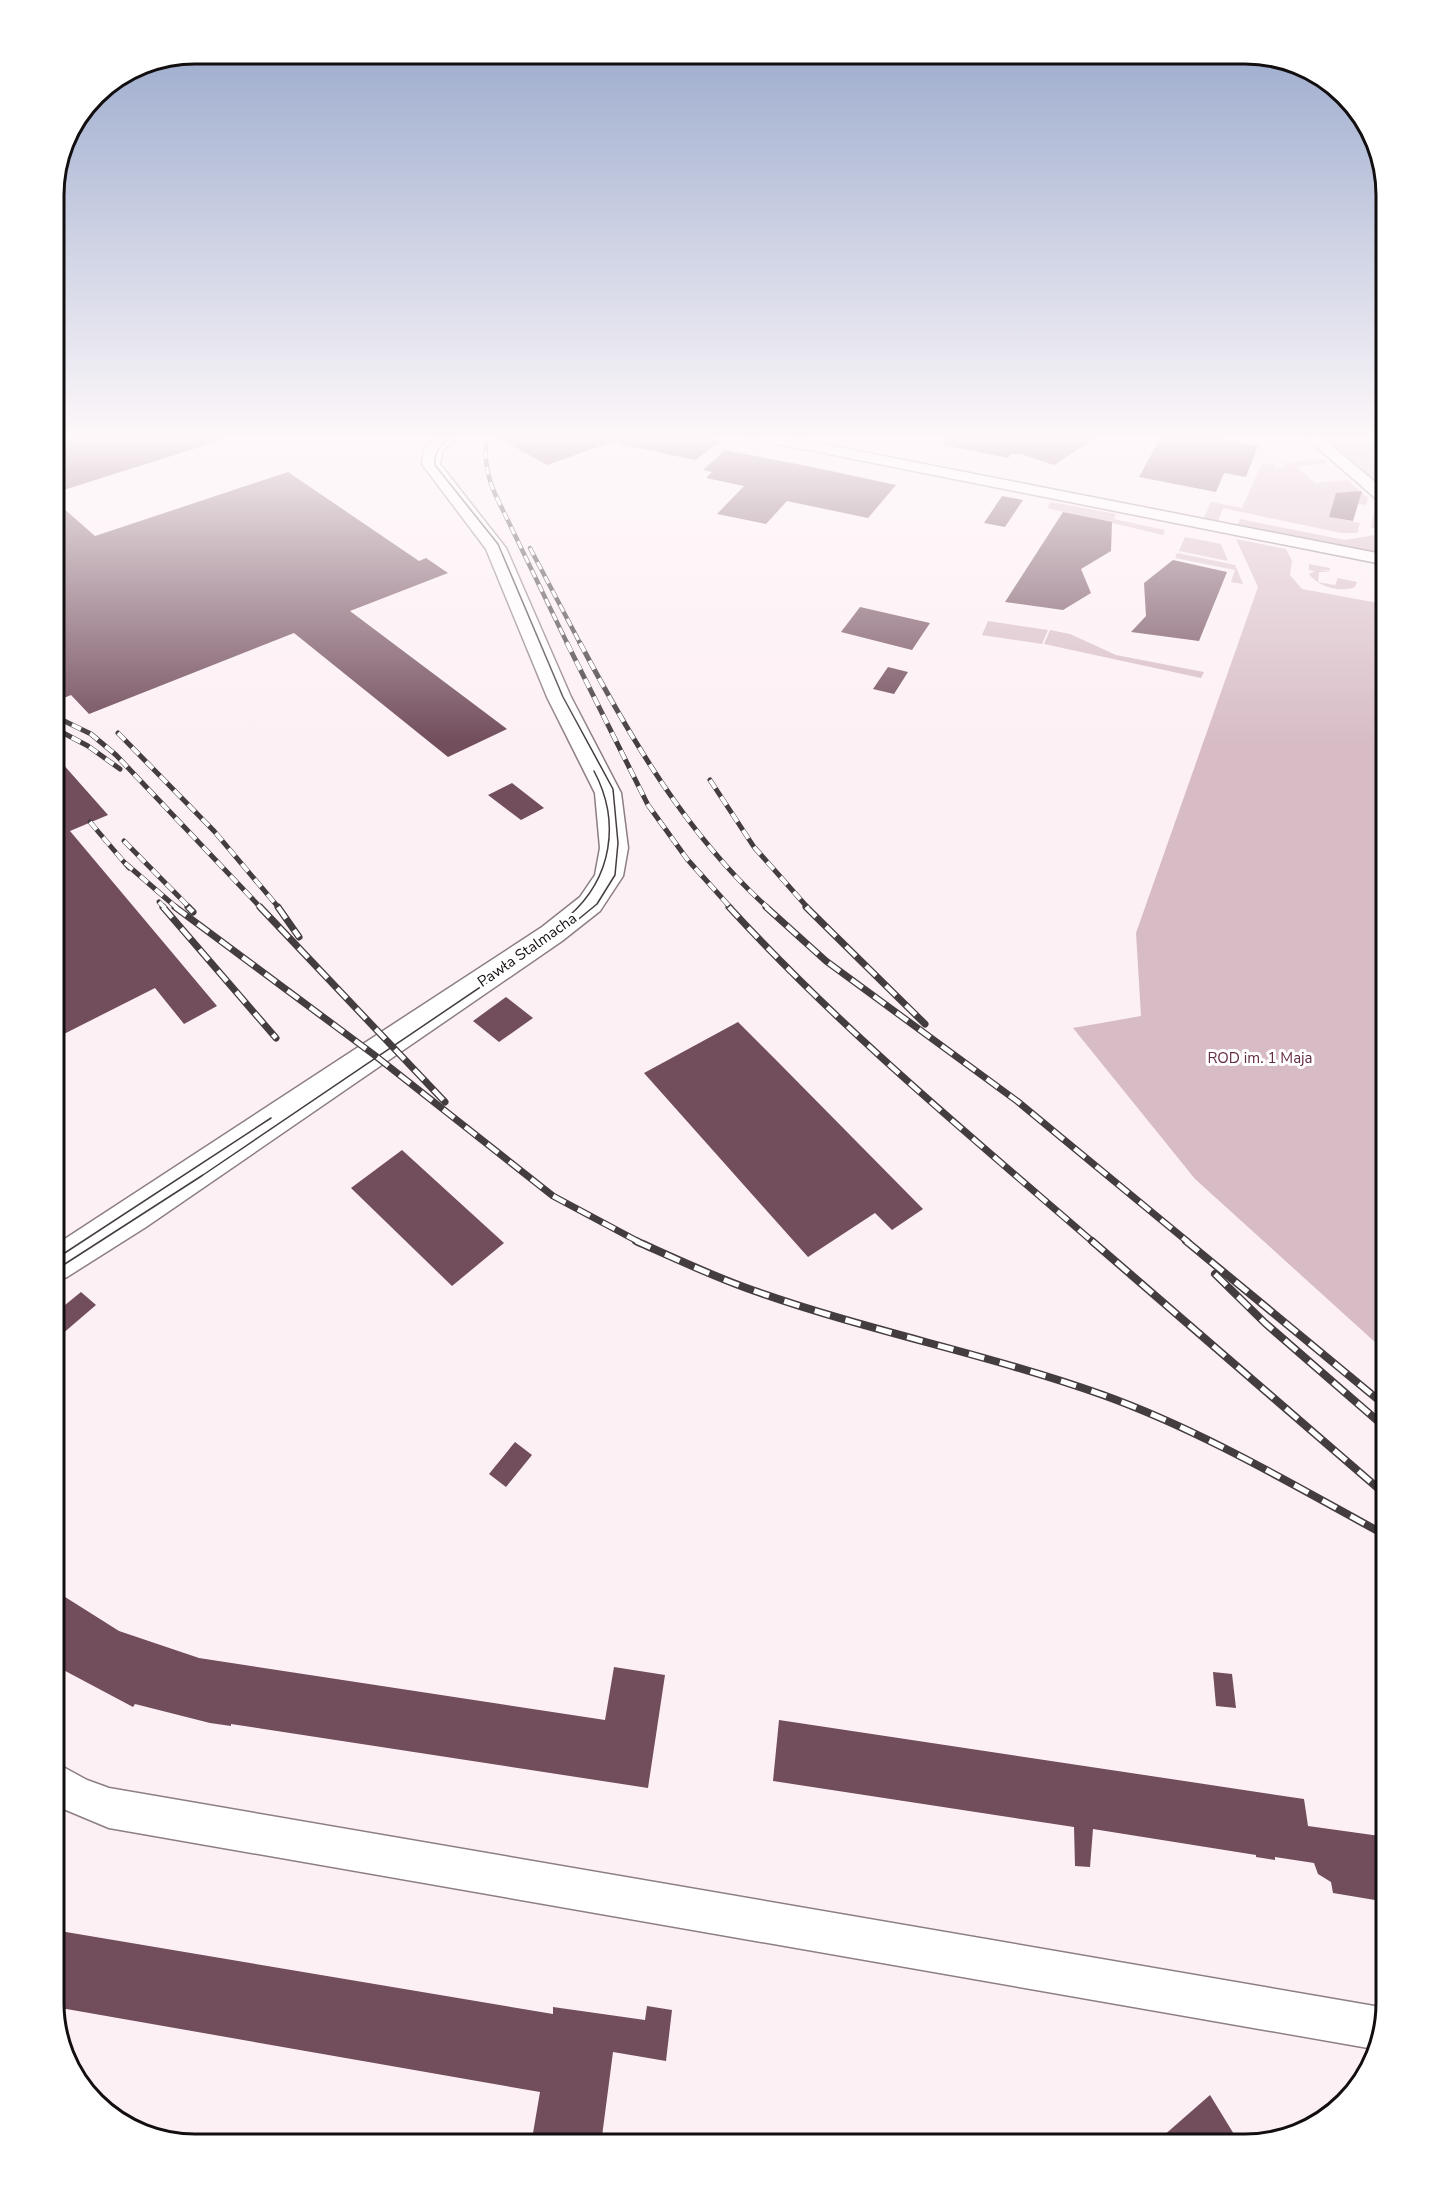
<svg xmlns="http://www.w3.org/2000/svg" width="1441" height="2198" font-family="'Nunito Sans',sans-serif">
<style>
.green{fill:#d7bcc6}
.building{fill:#724d5c}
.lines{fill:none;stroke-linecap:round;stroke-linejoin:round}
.street-casing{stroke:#8c7e83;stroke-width:3}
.secondary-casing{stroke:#8c7e83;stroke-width:3}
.street{fill:#fff;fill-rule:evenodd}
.secondary{fill:#fff;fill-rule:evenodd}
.tram{stroke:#443d40;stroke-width:1.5}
.rail-far3-casing{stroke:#443d40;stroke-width:4.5}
.rail-far2-casing{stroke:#443d40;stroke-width:5}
.rail-far1-casing{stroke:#443d40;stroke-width:7}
.rail-casing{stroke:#443d40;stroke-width:8}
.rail-far3{stroke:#fff;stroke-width:3;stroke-dasharray:8;stroke-linecap:butt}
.rail-far2{stroke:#fff;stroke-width:4;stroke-dasharray:10;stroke-linecap:butt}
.rail-far1{stroke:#fff;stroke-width:4.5;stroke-dasharray:14;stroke-linecap:butt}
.rail{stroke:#fff;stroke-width:5;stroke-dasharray:16;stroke-linecap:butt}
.labels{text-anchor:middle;stroke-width:6;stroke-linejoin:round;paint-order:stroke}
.street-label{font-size:15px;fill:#130e10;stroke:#fff}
.park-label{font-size:15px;fill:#632c44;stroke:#fff}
.rim{fill:none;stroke:#130e10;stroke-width:3}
</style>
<rect width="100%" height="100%" fill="#fdf0f5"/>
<!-- green -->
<g class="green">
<path d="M 1320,435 L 1376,435 L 1387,439 L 1387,493 Z"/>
<path d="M 1323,459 L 1327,463 L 1297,467 L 1315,483 L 1347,480 L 1368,498 L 1366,505 L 1335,499 L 1330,517 L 1360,523 L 1357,533 L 1341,533 L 1223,508 L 1218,521 L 1238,525 L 1240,519 L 1345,540 L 1387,533 L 1387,556 L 1204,518 L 1211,502 L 1242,508 L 1261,465 L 1272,464 L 1276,468 L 1287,466 L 1284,463 Z"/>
<path d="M 1051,502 L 1116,514 L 1114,519 L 1165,530 L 1163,535 L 1159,534 L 1047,508 Z"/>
<path d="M 1381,503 L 1387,507 L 1387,529 L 1371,528 L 1375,507 Z"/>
<path d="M 1185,537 L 1221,544 L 1228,561 L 1179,551 Z"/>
<path d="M 1236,539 L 1286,549 L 1292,561 L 1290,575 L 1302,589 L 1378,603 L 1384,582 L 1387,583 L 1387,1353 L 1195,1179 L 1073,1028 L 1141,1016 L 1136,933 L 1258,587 Z"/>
<path d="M 1177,553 L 1235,565 L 1243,584 L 1231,582 L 1235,570 L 1175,558 Z"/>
<path d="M 1309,564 L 1330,568 L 1329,571 L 1318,569 L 1329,572 L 1319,572 L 1318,582 L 1335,585 L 1338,578 L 1357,582 L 1355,587 C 1341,593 1318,587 1309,574 L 1315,571 L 1309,570 Z"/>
<path d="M 988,621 L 1048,630 L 1042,644 L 982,635 Z"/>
<path d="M 1050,630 L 1070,634 L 1116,655 L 1204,672 L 1201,678 L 1044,644 Z"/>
</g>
<!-- building -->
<g class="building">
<path d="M 54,435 L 221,435 L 222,440 L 54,493 Z"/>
<path d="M 493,435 L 696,435 L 721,441 L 695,460 L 619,444 L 620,439 L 547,465 Z"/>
<path d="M 945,435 L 1100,435 L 1054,465 L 1021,454 L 1011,454 L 1008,458 L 944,445 Z"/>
<path d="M 1162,435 L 1197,435 L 1258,446 L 1246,477 L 1224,473 L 1216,492 L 1139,477 Z"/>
<path d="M 725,450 L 817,468 L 896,485 L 868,518 L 787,501 L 766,524 L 717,514 L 744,486 L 706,478 L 712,472 L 703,470 Z"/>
<path d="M 288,472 L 419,561 L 426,558 L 448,573 L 350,611 L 507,729 L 448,757 L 294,633 L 89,714 L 71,695 L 54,702 L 54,500 L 95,536 Z"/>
<path d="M 1362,491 L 1353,521 L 1329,517 L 1336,493 Z"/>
<path d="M 1002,496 L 1023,500 L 1005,527 L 984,523 Z"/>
<path d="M 1063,512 L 1112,522 L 1111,551 L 1081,569 L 1091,593 L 1063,610 L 1005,602 Z"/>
<path d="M 1173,560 L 1227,572 L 1199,641 L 1131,632 L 1146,616 L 1144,583 Z"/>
<path d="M 860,607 L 930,623 L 912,650 L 841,632 Z"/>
<path d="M 888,667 L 908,672 L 894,694 L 873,689 Z"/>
<path d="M 54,754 L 108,815 L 70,831 L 217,1006 L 184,1024 L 155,988 L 54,1039 Z"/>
<path d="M 512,783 L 544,808 L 521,820 L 488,795 Z"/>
<path d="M 506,997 L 533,1018 L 499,1042 L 473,1021 Z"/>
<path d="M 738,1022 L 779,1063 L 923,1209 L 892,1230 L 875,1213 L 808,1257 L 644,1073 Z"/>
<path d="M 402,1150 L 504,1243 L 452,1286 L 351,1188 Z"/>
<path d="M 81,1292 L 96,1305 L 54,1341 L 54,1314 Z"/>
<path d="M 515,1442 L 532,1455 L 506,1487 L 489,1474 Z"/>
<path d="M 54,1590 L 119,1631 L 199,1658 L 605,1720 L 614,1667 L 665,1675 L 648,1788 L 231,1724 L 231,1726 L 210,1723 L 135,1704 L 133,1707 L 54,1665 Z"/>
<path d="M 1213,1672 L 1232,1674 L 1236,1708 L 1216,1706 Z"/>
<path d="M 779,1720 L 1304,1799 L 1308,1826 L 1387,1837 L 1387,1902 L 1333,1893 L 1331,1882 L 1318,1874 L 1314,1863 L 1275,1857 L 1275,1860 L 1256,1857 L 1256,1855 L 1093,1829 L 1090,1867 L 1075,1866 L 1074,1827 L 773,1781 Z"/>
<path d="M 54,1930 L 553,2014 L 553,2007 L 645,2020 L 647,2006 L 672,2010 L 666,2061 L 613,2052 L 601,2144 L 560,2144 L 532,2139 L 540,2092 L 55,2007 Z"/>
<path d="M 1210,2095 L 1240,2144 L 1154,2144 Z"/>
</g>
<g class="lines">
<defs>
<g id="street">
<path d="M 746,435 L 776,435 L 1387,555 L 1387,565 L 753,439 Z"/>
<path d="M 1303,435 L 1319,435 L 1387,492 L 1387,505 L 1381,503 Z"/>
<path d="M 54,1762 L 87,1780 L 109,1788 L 1386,2008 L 1374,2049 L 109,1828 L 54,1805 Z"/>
</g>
<path id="secondary" d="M 440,435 L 461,435 L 442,451 L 440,464 L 506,548 L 571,697 L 621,793 L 628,848 L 623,876 L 600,911 L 562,941 L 146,1227 L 67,1277 L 54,1282 L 54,1246 L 542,927 L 580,897 L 595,875 L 600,848 L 595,793 L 547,697 L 486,549 L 422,464 L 424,449 Z"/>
</defs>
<!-- street casing -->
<use href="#street" class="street-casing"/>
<!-- secondary casing -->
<use href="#secondary" class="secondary-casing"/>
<!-- street -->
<use href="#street" class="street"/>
<!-- secondary -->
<use href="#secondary" class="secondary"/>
<!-- tram -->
<g class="tram">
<path d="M 569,916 C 612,878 621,822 594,771"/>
<path d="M 54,1260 L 271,1118"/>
<path d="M 54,1271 L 203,1175 L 569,927 L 597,904 L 615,875 L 618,843 L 613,789 L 563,697 L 498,544 L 435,465 C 434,449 443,442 456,435"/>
</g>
<defs>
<g id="rail-far3">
<path d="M 488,435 C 482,460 488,482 500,504"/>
<path d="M 497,498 L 568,645"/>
<path d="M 530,548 L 581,645"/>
</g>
<g id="rail-far2">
<path d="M 567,643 L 648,805 L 687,859 L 731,908"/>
<path d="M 580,643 C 631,739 687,835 768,908"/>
<path d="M 54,716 L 91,734 L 116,755 L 261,908"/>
<path d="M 54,728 L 88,746 L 120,769"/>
<path d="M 118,733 L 214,831 L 279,908"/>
<path d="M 710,780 L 754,847 L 808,908"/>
<path d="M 90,822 L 129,868"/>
<path d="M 124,841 L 190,908"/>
<path d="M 125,863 L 177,908"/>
<path d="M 159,902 L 165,908"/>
</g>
<g id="rail-far1">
<path d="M 163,907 L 276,1038"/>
<path d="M 175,907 L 373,1054 L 553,1196 L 639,1242"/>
<path d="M 188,907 L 193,912"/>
<path d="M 260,907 L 445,1102"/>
<path d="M 278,907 L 299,937"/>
<path d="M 729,907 C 841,1029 968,1134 1093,1242"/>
<path d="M 766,907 L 826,961 L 1017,1101 L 1188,1242"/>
<path d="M 806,907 L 925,1024"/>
</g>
<g id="rail">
<path d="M 636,1241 C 674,1258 712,1276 752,1290 C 867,1331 988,1354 1103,1395 C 1203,1431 1295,1486 1387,1536"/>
<path d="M 1092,1241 L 1387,1496"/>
<path d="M 1186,1241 L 1387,1407"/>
<path d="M 1215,1274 L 1265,1323 L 1387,1429"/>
</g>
</defs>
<!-- rail-far3 casing -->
<use href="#rail-far3" class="rail-far3-casing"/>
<!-- rail-far2 casing -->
<use href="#rail-far2" class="rail-far2-casing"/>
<!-- rail-far1 casing -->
<use href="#rail-far1" class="rail-far1-casing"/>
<!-- rail casing -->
<use href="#rail" class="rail-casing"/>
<!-- rail-far3 -->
<use href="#rail-far3" class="rail-far3"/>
<!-- rail-far2 -->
<use href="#rail-far2" class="rail-far2"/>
<!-- rail-far1 -->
<use href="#rail-far1" class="rail-far1"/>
<!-- rail -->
<use href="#rail" class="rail"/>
</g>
<!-- sky -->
<linearGradient id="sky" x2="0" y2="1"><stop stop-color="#93a4c9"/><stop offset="0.59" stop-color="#fef8fa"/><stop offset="1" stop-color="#fef8fa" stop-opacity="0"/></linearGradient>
<rect width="1441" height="743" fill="url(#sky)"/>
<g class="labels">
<!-- street labels -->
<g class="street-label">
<text transform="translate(527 950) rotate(-35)" y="5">Pawła Stalmacha</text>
</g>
<!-- park labels -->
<g class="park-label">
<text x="1260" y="1063">ROD im. 1 Maja</text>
</g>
</g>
<!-- crop -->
<path d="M0 0H1441V2198H0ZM195 64H1245A131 131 0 0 1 1376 195V2003A131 131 0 0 1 1245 2134H195A131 131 0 0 1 64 2003V195A131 131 0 0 1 195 64Z" fill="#fff" fill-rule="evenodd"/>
<path class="rim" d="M195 64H1245A131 131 0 0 1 1376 195V2003A131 131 0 0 1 1245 2134H195A131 131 0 0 1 64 2003V195A131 131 0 0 1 195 64Z"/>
</svg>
